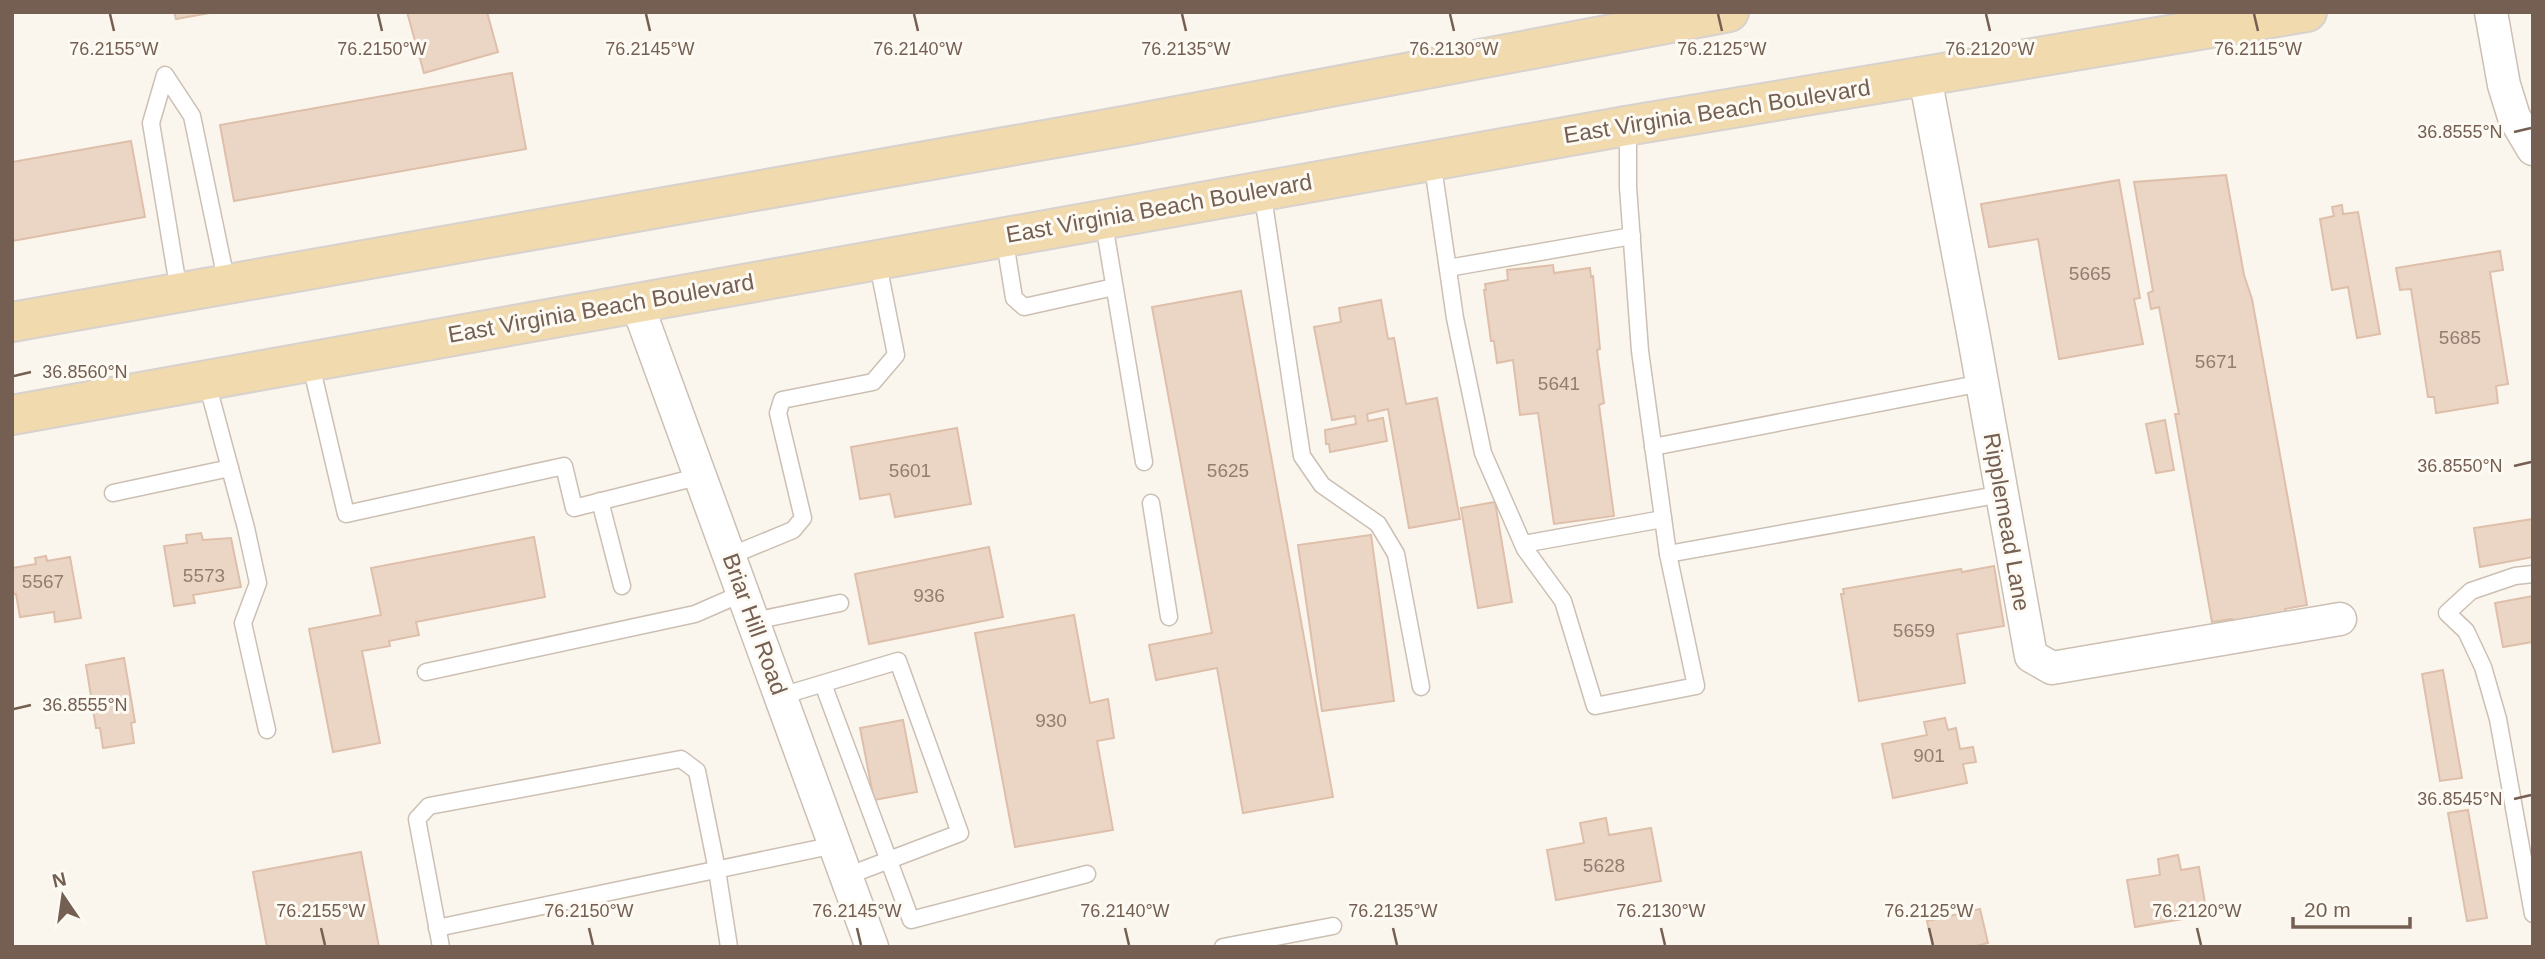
<svg xmlns="http://www.w3.org/2000/svg" width="2545" height="959" font-family="Arial,sans-serif">
<style>
.building{fill:#ebd6c6;stroke:#debfaa;stroke-width:2}
.lines{fill:none;stroke-linecap:round;stroke-linejoin:round}
.service-casing{stroke:#ccbfb3;stroke-width:19}
.minor-casing{stroke:#ccbfb3;stroke-width:35}
.primary-casing{stroke:#d8d2cf;stroke-width:42}
.service{stroke:#fff;stroke-width:16}
.minor{stroke:#fff;stroke-width:32}
.primary{stroke:#f1daae;stroke-width:38}
.ticks{fill:none;stroke:#745f52;stroke-width:2.5}
.labels{text-anchor:middle;stroke-width:6;stroke-linejoin:round;paint-order:stroke}
.number-label{font-size:19px;fill:#927d6f}
.street-label{font-size:23px;fill:#745f52;stroke:#fdfaf3}
.ticks-label{font-size:18px;text-anchor:middle;fill:#745f52;stroke:#fdfaf3;stroke-width:6;stroke-linejoin:round;paint-order:stroke}
</style>
<rect width="100%" height="100%" fill="#fbf6ed"/>
<!-- building -->
<g class="building">
<path d="M 174,12 L 215,12 L 176,19 Z"/>
<path d="M 407,12 L 487,12 L 498,52 L 424,73 Z"/>
<path d="M 512,73 L 526,149 L 234,201 L 220,125 Z"/>
<path d="M 131,141 L 145,217 L 12,241 L 12,162 Z"/>
<path d="M 2226,175 L 2244,275 L 2252,299 L 2307,605 L 2285,609 L 2287,619 L 2234,629 L 2232,619 L 2212,622 L 2175,414 L 2179,414 L 2159,307 L 2151,309 L 2148,293 L 2153,291 L 2134,182 Z"/>
<path d="M 2119,180 L 2140,298 L 2134,299 L 2143,344 L 2059,359 L 2038,239 L 1989,247 L 1981,204 Z"/>
<path d="M 2342,205 L 2343,214 L 2358,212 L 2380,334 L 2357,338 L 2348,287 L 2332,290 L 2320,219 L 2334,216 L 2332,207 Z"/>
<path d="M 2500,251 L 2503,270 L 2490,272 L 2508,384 L 2496,386 L 2498,403 L 2436,413 L 2434,397 L 2428,397 L 2411,289 L 2400,290 L 2396,268 Z"/>
<path d="M 1553,265 L 1554,273 L 1590,268 L 1591,277 L 1593,276 L 1600,349 L 1597,350 L 1604,403 L 1599,405 L 1614,516 L 1554,524 L 1538,413 L 1520,415 L 1513,360 L 1497,363 L 1494,341 L 1491,341 L 1484,290 L 1486,290 L 1485,284 L 1508,280 L 1507,270 Z"/>
<path d="M 1241,291 L 1333,797 L 1243,813 L 1217,668 L 1156,680 L 1149,645 L 1212,633 L 1152,307 Z"/>
<path d="M 1381,300 L 1388,339 L 1394,338 L 1406,404 L 1437,398 L 1460,519 L 1409,528 L 1388,409 L 1367,414 L 1368,421 L 1383,418 L 1387,441 L 1330,452 L 1329,444 L 1326,444 L 1325,430 L 1356,424 L 1355,416 L 1332,420 L 1314,327 L 1341,322 L 1339,308 Z"/>
<path d="M 2165,420 L 2174,470 L 2156,473 L 2146,424 Z"/>
<path d="M 957,428 L 971,504 L 895,517 L 890,494 L 860,499 L 851,447 Z"/>
<path d="M 1495,502 L 1512,602 L 1478,608 L 1461,508 Z"/>
<path d="M 2533,519 L 2533,557 L 2480,567 L 2474,528 Z"/>
<path d="M 201,533 L 203,540 L 231,538 L 241,587 L 193,595 L 195,603 L 174,606 L 164,546 L 187,543 L 186,535 Z"/>
<path d="M 1371,535 L 1394,701 L 1322,711 L 1298,545 Z"/>
<path d="M 534,537 L 545,597 L 416,622 L 419,635 L 389,641 L 390,646 L 362,651 L 380,743 L 333,752 L 309,629 L 381,615 L 371,568 Z"/>
<path d="M 989,547 L 1003,617 L 869,644 L 855,574 Z"/>
<path d="M 46,556 L 47,561 L 70,557 L 81,618 L 55,622 L 54,612 L 20,617 L 16,594 L 12,594 L 12,568 L 36,564 L 35,558 Z"/>
<path d="M 1994,566 L 2004,626 L 1957,634 L 1965,683 L 1859,701 L 1841,594 L 1844,594 L 1843,589 L 1961,569 L 1962,572 Z"/>
<path d="M 2533,596 L 2533,642 L 2503,647 L 2495,603 Z"/>
<path d="M 1074,615 L 1090,703 L 1108,699 L 1114,738 L 1097,741 L 1113,830 L 1015,847 L 975,633 Z"/>
<path d="M 124,658 L 135,722 L 131,723 L 134,743 L 103,748 L 100,728 L 96,728 L 86,665 Z"/>
<path d="M 2443,670 L 2462,778 L 2440,781 L 2422,674 Z"/>
<path d="M 1945,718 L 1948,730 L 1956,728 L 1960,749 L 1973,747 L 1976,762 L 1963,764 L 1967,783 L 1893,798 L 1882,744 L 1927,735 L 1924,722 Z"/>
<path d="M 903,720 L 917,792 L 874,800 L 860,728 Z"/>
<path d="M 2468,810 L 2487,918 L 2467,921 L 2448,813 Z"/>
<path d="M 1606,818 L 1609,835 L 1651,828 L 1661,881 L 1556,900 L 1547,850 L 1584,843 L 1580,823 Z"/>
<path d="M 361,852 L 379,947 L 267,947 L 253,872 Z"/>
<path d="M 2178,855 L 2181,870 L 2199,867 L 2207,915 L 2135,927 L 2127,880 L 2160,875 L 2158,859 Z"/>
<path d="M 1980,909 L 1988,943 L 1972,947 L 1933,947 L 1927,921 Z"/>
</g>
<g class="lines">
<defs>
<g id="service">
<path d="M 1432,160 L 1455,318 L 1483,453 L 1525,549 L 1563,601 L 1595,706 L 1696,686 L 1668,554 L 1640,351 L 1628,187 L 1628,125"/>
<path d="M 1262,190 L 1302,456 L 1322,485 L 1378,524 L 1396,554 L 1421,687"/>
<path d="M 1103,218 L 1144,462"/>
<path d="M 1004,236 L 1014,298 L 1024,307 L 1114,287"/>
<path d="M 1448,268 L 1632,236"/>
<path d="M 179,292 L 151,123 L 165,75 L 192,116 L 227,284"/>
<path d="M 310,361 L 346,514 L 564,466 L 574,508 L 701,476"/>
<path d="M 206,379 L 246,528 L 258,583 L 243,623 L 267,730"/>
<path d="M 1653,447 L 1982,383"/>
<path d="M 113,493 L 230,468"/>
<path d="M 600,501 L 622,586"/>
<path d="M 1151,503 L 1169,617"/>
<path d="M 1523,544 L 1663,519"/>
<path d="M 1668,554 L 2002,494"/>
<path d="M 730,556 L 793,530 L 803,518 L 778,413 L 782,400 L 873,382 L 896,355 L 877,259"/>
<path d="M 2533,574 L 2515,576 L 2471,591 L 2447,613 L 2466,631 L 2483,667 L 2498,719 L 2533,914"/>
<path d="M 754,621 L 840,603"/>
<path d="M 426,672 L 695,614 L 743,593"/>
<path d="M 823,684 L 911,920 L 1087,874"/>
<path d="M 781,696 L 898,661 L 960,833 L 847,876"/>
<path d="M 437,928 L 835,845"/>
<path d="M 441,947 L 417,819 L 429,806 L 681,759 L 697,771 L 717,870 L 729,947"/>
<path d="M 1223,947 L 1333,926"/>
</g>
<g id="minor">
<path d="M 2491,12 L 2504,85 L 2514,117 L 2533,149"/>
<path d="M 1925,77 L 1973,332 L 2031,656 L 2052,668 L 2340,619"/>
<path d="M 636,301 L 872,947"/>
</g>
<g id="primary">
<path d="M 12,322 L 1124,126 L 1729,12"/>
<path d="M 12,415 C 550,317 1088,220 1626,126 C 1852,86 2080,52 2307,12"/>
</g>
</defs>
<!-- service casing -->
<use href="#service" class="service-casing"/>
<!-- minor casing -->
<use href="#minor" class="minor-casing"/>
<!-- primary casing -->
<use href="#primary" class="primary-casing"/>
<!-- service -->
<use href="#service" class="service"/>
<!-- minor -->
<use href="#minor" class="minor"/>
<!-- primary -->
<use href="#primary" class="primary"/>
</g>
<!-- ticks -->
<path class="ticks" d="M 110,14 L 114,31M 378,14 L 382,31M 646,14 L 650,31M 914,14 L 918,31M 1182,14 L 1186,31M 1450,14 L 1454,31M 1718,14 L 1722,31M 1986,14 L 1990,31M 2254,14 L 2258,31M 2514,132 L 2531,128M 14,376 L 31,372M 2514,466 L 2531,462M 14,709 L 31,705M 2514,799 L 2531,795M 321,928 L 325,945M 589,928 L 593,945M 857,928 L 861,945M 1125,928 L 1129,945M 1393,928 L 1397,945M 1661,928 L 1665,945M 1929,928 L 1933,945M 2197,928 L 2201,945"/>
<g class="labels">
<!-- number labels -->
<g class="number-label">
<text x="2090" y="280">5665</text>
<text x="2460" y="344">5685</text>
<text x="2216" y="368">5671</text>
<text x="1559" y="390">5641</text>
<text x="910" y="477">5601</text>
<text x="1228" y="477">5625</text>
<text x="204" y="582">5573</text>
<text x="43" y="588">5567</text>
<text x="929" y="602">936</text>
<text x="1914" y="637">5659</text>
<text x="1051" y="727">930</text>
<text x="1929" y="762">901</text>
<text x="1604" y="872">5628</text>
</g>
<!-- street labels -->
<g class="street-label">
<text transform="translate(1717 111) rotate(-9)" y="8">East Virginia Beach Boulevard</text>
<text transform="translate(1159 208) rotate(-10)" y="8">East Virginia Beach Boulevard</text>
<text transform="translate(601 308) rotate(-10)" y="8">East Virginia Beach Boulevard</text>
<text transform="translate(2007 522) rotate(80)" y="8">Ripplemead Lane</text>
<text transform="translate(755 624) rotate(70)" y="8">Briar Hill Road</text>
</g>
</g>
<g class="ticks-label">
<text x="114" y="55">76.2155°W</text>
<text x="382" y="55">76.2150°W</text>
<text x="650" y="55">76.2145°W</text>
<text x="918" y="55">76.2140°W</text>
<text x="1186" y="55">76.2135°W</text>
<text x="1454" y="55">76.2130°W</text>
<text x="1722" y="55">76.2125°W</text>
<text x="1990" y="55">76.2120°W</text>
<text x="2258" y="55">76.2115°W</text>
<text x="2460" y="138">36.8555°N</text>
<text x="85" y="378">36.8560°N</text>
<text x="2460" y="472">36.8550°N</text>
<text x="85" y="711">36.8555°N</text>
<text x="2460" y="805">36.8545°N</text>
<text x="321" y="917">76.2155°W</text>
<text x="589" y="917">76.2150°W</text>
<text x="857" y="917">76.2145°W</text>
<text x="1125" y="917">76.2140°W</text>
<text x="1393" y="917">76.2135°W</text>
<text x="1661" y="917">76.2130°W</text>
<text x="1929" y="917">76.2125°W</text>
<text x="2197" y="917">76.2120°W</text>
</g>
<!-- border -->
<rect width="2545" height="959" fill="none" stroke="#745f52" stroke-width="28"/>
<!-- north arrow -->
<g transform="translate(63 896) rotate(347)" stroke="#fdfaf3" stroke-width="5" paint-order="stroke">
<path d="M0-5L12 26L0 18L-12 26Z" fill="#745f52"/>
<text y="-10" font-size="19" font-weight="bold" text-anchor="middle" fill="#745f52">N</text>
</g>
<!-- scale -->
<path d="M2293 917v10h117v-10" fill="none" stroke="#745f52" stroke-width="3.5"/>
<text x="2304" y="917" font-size="21" fill="#745f52" stroke="#fdfaf3" stroke-width="5" paint-order="stroke">20 m</text>
</svg>
